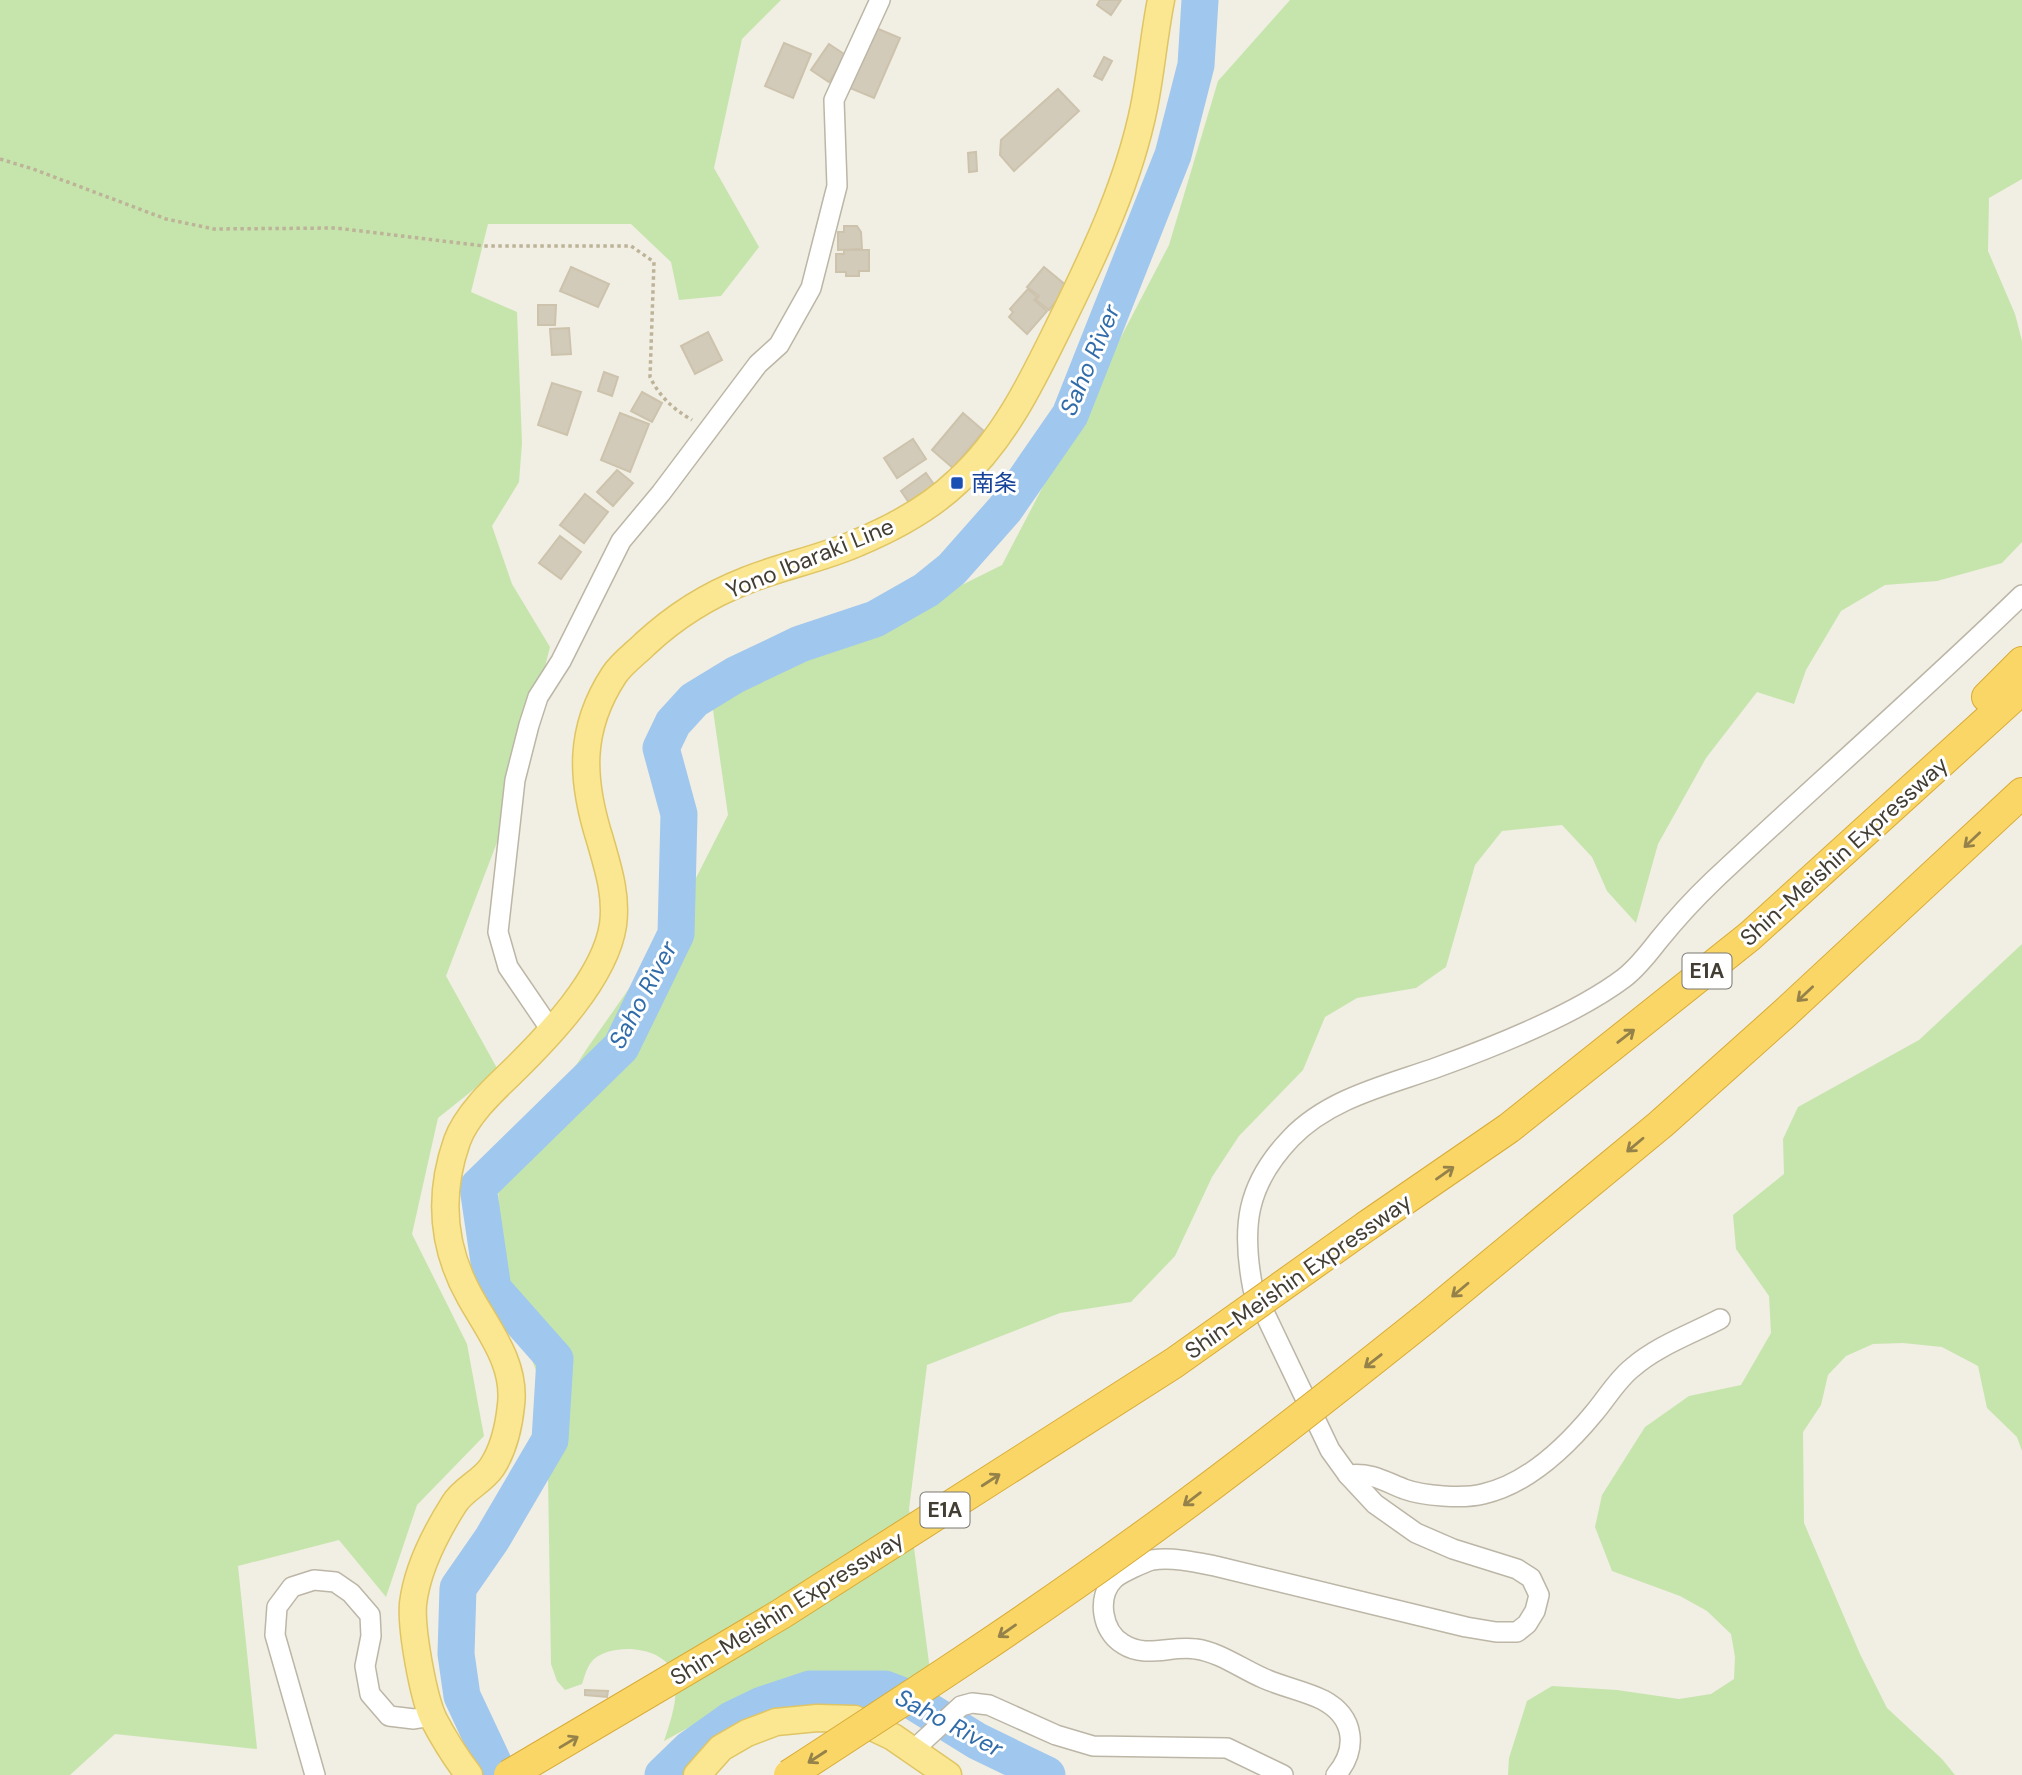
<svg xmlns="http://www.w3.org/2000/svg" width="2022" height="1775" font-family="'DM Sans','Noto Sans JP',sans-serif">
<style>
.green{fill:#c6e5ac}
.lines{fill:none;stroke-linecap:round;stroke-linejoin:round}
.river{stroke:#a0c7ed;stroke-width:37}
.building{fill:#d2cbb9;stroke:#cdc3ad;stroke-width:2}
.minor-casing{stroke:#bcb6a6;stroke-width:22}
.major-casing{stroke:#dfc563;stroke-width:29}
.highway-casing{stroke:#d8ab36;stroke-width:32}
.path{stroke:#bdb398;stroke-width:3.5;stroke-dasharray:3.5 3.5;stroke-linecap:butt}
.minor{stroke:#fff;stroke-width:19}
.major{stroke:#fbe792;stroke-width:26}
.highway{stroke:#f9d666;stroke-width:30}
.highway-bridge-casing{stroke:#d8ab36;stroke-width:32;stroke-linecap:butt}
.highway-bridge{stroke:#f9d666;stroke-width:30}
.oneway{stroke:#95824a}
.transit-dot{fill:#1a4fb4;stroke:#fff;stroke-width:2.5}
.labels{text-anchor:middle;stroke-width:6;stroke-linejoin:round;paint-order:stroke}
.shield{fill:#fff;stroke:#7b7871;stroke-width:2}
.shield-label{font-size:21px;font-weight:bold;fill:#433e34}
.transit-label{font-size:23px;fill:#164399;stroke:#fff;text-anchor:start}
.street-label{font-size:23px;fill:#433e34;stroke:#fff}
.water-label{font-size:24px;font-style:italic;fill:#316caa;stroke:#fff}
</style>
<rect width="100%" height="100%" fill="#f1eee3"/>
<!-- green -->
<g class="green">
<path d="M 0,0 L 781,0 L 742,39 L 714,168 L 759,247 L 721,296 L 679,300 L 671,262 L 631,224 L 488,224 L 471,292 L 517,312 L 522,443 L 519,482 L 492,526 L 512,584 L 550,647 L 504,824 L 446,976 L 498,1070 L 438,1118 L 412,1234 L 467,1344 L 484,1436 L 417,1505 L 386,1597 L 339,1540 L 238,1566 L 257,1749 L 115,1734 L 70,1775 L 0,1775 Z"/>
<path d="M 1290,0 L 2022,0 L 2022,179 L 1989,198 L 1988,251 L 2015,314 L 2022,341 L 2022,542 L 2002,563 L 1937,581 L 1885,585 L 1841,611 L 1806,670 L 1794,704 L 1757,692 L 1706,758 L 1658,844 L 1636,923 L 1607,891 L 1592,857 L 1562,825 L 1502,831 L 1475,865 L 1446,967 L 1416,988 L 1357,998 L 1325,1017 L 1303,1070 L 1239,1136 L 1212,1177 L 1175,1256 L 1131,1302 L 1060,1313 L 927,1365 L 909,1509 L 929,1663 L 937,1693 L 930,1706 L 878,1675 L 819,1673 L 766,1685 L 664,1741 C 671,1720 679,1698 674,1676 C 667,1646 614,1642 594,1659 C 587,1666 585,1675 582,1684 L 565,1690 L 557,1681 L 551,1664 L 548,1476 L 537,1373 L 501,1280 L 498,1185 L 588,1047 L 668,933 L 728,815 L 712,703 L 845,643 L 1002,565 L 1169,245 L 1218,81 Z"/>
<path d="M 2022,944 L 2022,1451 L 2017,1437 L 1987,1408 L 1978,1366 L 1942,1347 L 1903,1343 L 1873,1344 L 1846,1356 L 1828,1375 L 1821,1405 L 1803,1432 L 1804,1523 L 1860,1654 L 1887,1708 L 1942,1759 L 1955,1775 L 1508,1775 L 1509,1758 L 1527,1701 L 1552,1686 L 1617,1690 L 1679,1699 L 1711,1694 L 1734,1679 L 1735,1657 L 1731,1634 L 1707,1611 L 1680,1596 L 1612,1571 L 1595,1527 L 1602,1495 L 1645,1427 L 1689,1396 L 1741,1385 L 1771,1333 L 1769,1296 L 1736,1249 L 1733,1215 L 1784,1174 L 1783,1139 L 1798,1107 L 1919,1040 Z"/>
</g>
<g class="lines">
<!-- river -->
<g class="river">
<path d="M 499,1775 L 462,1696 L 456,1654 L 458,1588 L 492,1539 L 550,1440 L 555,1359 L 493,1289 L 478,1187 L 621,1047 L 676,934 L 679,814 L 661,748 L 673,723 L 694,700 L 735,675 L 800,644 L 875,619 L 926,590 L 952,569 L 1005,509 L 1070,415 L 1173,155 L 1196,65 L 1200,0"/>
<path d="M 663,1775 L 690,1749 L 731,1720 L 762,1705 L 810,1689 L 885,1689 L 906,1697 L 977,1741 L 1047,1775"/>
</g>
</g>
<!-- building -->
<g class="building">
<path d="M 1100,0 L 1121,0 L 1111,15 L 1097,5 Z"/>
<path d="M 876,28 L 900,38 L 874,98 L 850,88 Z"/>
<path d="M 784,43 L 811,54 L 793,98 L 765,86 Z"/>
<path d="M 829,44 L 847,56 L 829,82 L 811,70 Z"/>
<path d="M 1104,57 L 1112,61 L 1102,80 L 1094,76 Z"/>
<path d="M 1058,89 L 1079,111 L 1014,171 L 1000,155 L 1001,140 Z"/>
<path d="M 976,152 L 977,171 L 969,172 L 968,153 Z"/>
<path d="M 844,226 L 857,226 L 861,232 L 862,249 L 838,250 L 838,232 L 844,232 Z"/>
<path d="M 844,250 L 869,250 L 869,271 L 859,271 L 859,276 L 846,276 L 846,272 L 836,272 L 836,254 L 844,254 Z"/>
<path d="M 571,267 L 609,284 L 598,307 L 560,291 Z"/>
<path d="M 1044,267 L 1068,287 L 1049,310 L 1036,300 L 1039,296 L 1027,287 Z"/>
<path d="M 1028,289 L 1037,297 L 1034,300 L 1047,311 L 1027,334 L 1009,317 L 1013,312 L 1010,309 Z"/>
<path d="M 538,305 L 556,305 L 555,325 L 538,325 Z"/>
<path d="M 569,328 L 571,354 L 552,355 L 550,329 Z"/>
<path d="M 708,332 L 722,360 L 695,374 L 681,346 Z"/>
<path d="M 604,372 L 618,377 L 612,396 L 598,391 Z"/>
<path d="M 552,383 L 581,392 L 567,435 L 538,425 Z"/>
<path d="M 642,392 L 662,403 L 652,422 L 631,411 Z"/>
<path d="M 620,413 L 649,424 L 630,472 L 601,460 Z"/>
<path d="M 963,413 L 984,431 L 953,468 L 932,450 Z"/>
<path d="M 913,439 L 926,459 L 897,478 L 884,458 Z"/>
<path d="M 617,470 L 633,483 L 613,506 L 597,492 Z"/>
<path d="M 926,473 L 935,486 L 910,504 L 901,491 Z"/>
<path d="M 585,494 L 608,512 L 584,543 L 560,525 Z"/>
<path d="M 560,536 L 581,552 L 561,579 L 539,563 Z"/>
<path d="M 585,1690 L 608,1691 L 607,1697 L 585,1695 Z"/>
</g>
<g class="lines">
<defs>
<g id="minor">
<path d="M 553,1033 L 508,967 L 498,932 L 515,780 L 529,725 L 538,697 L 561,661 L 621,541 L 661,493 L 758,364 L 779,345 L 811,288 L 837,186 L 834,100 L 880,0"/>
<path d="M 1348,1475 C 1370,1472 1384,1481 1404,1489 C 1423,1496 1463,1499 1483,1494 C 1527,1484 1566,1447 1594,1413 C 1606,1399 1617,1380 1632,1368 C 1657,1346 1691,1334 1720,1319"/>
<path d="M 915,1751 L 922,1742 L 961,1706 L 972,1703 L 989,1705 L 1056,1735 L 1093,1746 L 1227,1748 L 1283,1775"/>
<path d="M 315,1775 L 275,1635 L 277,1607 L 292,1587 L 314,1580 L 335,1582 L 351,1593 L 370,1615 L 371,1636 L 365,1666 L 370,1694 L 389,1716 L 414,1719 L 432,1716"/>
<path d="M 1336,1775 C 1358,1749 1355,1717 1323,1700 C 1305,1691 1283,1687 1263,1678 C 1242,1669 1219,1652 1196,1649 C 1171,1645 1146,1659 1123,1644 C 1102,1632 1096,1597 1114,1579 C 1120,1573 1145,1562 1152,1560 C 1173,1557 1195,1562 1215,1566 L 1466,1627 L 1496,1632 L 1517,1632 L 1527,1624 L 1535,1611 L 1539,1595 L 1531,1578 L 1517,1569 L 1453,1549 L 1416,1533 L 1375,1504 L 1348,1475 L 1330,1450 L 1253,1289 C 1241,1227 1246,1185 1291,1138 C 1329,1098 1388,1085 1438,1067 C 1496,1046 1575,1015 1624,978 C 1637,968 1648,954 1658,941 C 1675,920 1693,900 1713,881 C 1815,785 1921,693 2022,595"/>
</g>
<g id="major">
<path d="M 469,1775 C 456,1758 444,1739 434,1720 C 423,1697 411,1629 413,1604 C 417,1569 435,1534 454,1504 C 463,1489 482,1482 492,1467 C 503,1450 509,1425 511,1405 C 516,1364 489,1331 470,1297 C 442,1247 438,1195 457,1141 C 466,1116 491,1092 510,1074 C 548,1037 605,978 613,925 C 617,895 608,868 600,840 C 581,780 578,730 614,675 C 622,663 635,654 645,644 C 673,618 709,595 745,581 C 781,566 821,559 857,543 C 893,528 930,508 958,481 C 1006,438 1035,375 1063,318 C 1096,251 1129,181 1144,107 C 1151,72 1154,35 1161,0"/>
<path d="M 697,1775 L 721,1748 L 747,1733 L 776,1722 L 817,1718 L 855,1719 L 893,1737 L 948,1775"/>
</g>
<g id="highway">
<path d="M 1987,697 L 2022,662"/>
<path d="M 1368,1225 L 1509,1128 L 1750,936 L 2022,689"/>
<path d="M 1426,1318 L 1661,1124 L 1784,1014 L 2022,793"/>
</g>
</defs>
<!-- minor casing -->
<use href="#minor" class="minor-casing"/>
<!-- major casing -->
<use href="#major" class="major-casing"/>
<!-- highway casing -->
<use href="#highway" class="highway-casing"/>
<!-- path -->
<path class="path" d="M 0,159 L 33,169 L 166,219 L 214,229 L 336,228 L 484,246 L 631,246 L 654,262 L 650,377 C 660,397 672,408 692,420"/>
<!-- minor -->
<use href="#minor" class="minor"/>
<!-- major -->
<use href="#major" class="major"/>
<!-- highway -->
<use href="#highway" class="highway"/>
<defs>
<g id="highway-bridge">
<path d="M 509,1775 L 781,1614 L 1174,1363 L 1368,1225"/>
<path d="M 789,1775 C 906,1699 1023,1623 1136,1541 C 1235,1470 1331,1394 1426,1318"/>
</g>
</defs>
<!-- highway-bridge casing -->
<use href="#highway-bridge" class="highway-bridge-casing"/>
<!-- highway-bridge -->
<use href="#highway-bridge" class="highway-bridge"/>
</g>
<!-- one-way arrows -->
<defs><path id="oneway-shaft" d="M-6 0H5M1.5-3L5.5 0L1.5 3" fill="none" stroke-width="1.6" stroke-linecap="round" stroke-linejoin="round" transform="scale(1.75)"/></defs>
<g class="oneway">
<use href="#oneway-shaft" transform="translate(1972 840) rotate(137)"/>
<use href="#oneway-shaft" transform="translate(1805 994) rotate(137)"/>
<use href="#oneway-shaft" transform="translate(1626 1036) rotate(-38)"/>
<use href="#oneway-shaft" transform="translate(1635 1145) rotate(140)"/>
<use href="#oneway-shaft" transform="translate(1445 1173) rotate(-35)"/>
<use href="#oneway-shaft" transform="translate(1460 1290) rotate(140)"/>
<use href="#oneway-shaft" transform="translate(1373 1361) rotate(142)"/>
<use href="#oneway-shaft" transform="translate(991 1480) rotate(-33)"/>
<use href="#oneway-shaft" transform="translate(1192 1499) rotate(143)"/>
<use href="#oneway-shaft" transform="translate(1007 1631) rotate(145)"/>
<use href="#oneway-shaft" transform="translate(569 1742) rotate(-31)"/>
<use href="#oneway-shaft" transform="translate(817 1757) rotate(147)"/>
</g>
<!-- markers -->
<rect class="transit-dot" x="950" y="476" width="14" height="14" rx="3.5"/>
<g class="labels">
<!-- shield labels -->
<g class="shield">
<rect x="1682.5" y="953.5" width="49" height="35" rx="5"/>
<rect x="920.5" y="1492.5" width="49" height="35" rx="5"/>
</g>
<g class="shield-label">
<text x="1707" y="978">E1A</text>
<text x="945" y="1517">E1A</text>
</g>
<!-- transit labels -->
<g class="transit-label">
<text x="971" y="491">南条</text>
</g>
<!-- street labels -->
<g class="street-label">
<text transform="translate(810 558) rotate(-22)" y="8">Yono Ibaraki Line</text>
<text transform="translate(1844 851) rotate(-42)" y="8">Shin-Meishin Expressway</text>
<text transform="translate(1298 1276) rotate(-35)" y="8">Shin-Meishin Expressway</text>
<text transform="translate(787 1608) rotate(-32)" y="8">Shin-Meishin Expressway</text>
</g>
<!-- water labels -->
<g class="water-label">
<text transform="translate(1090 360) rotate(-67)" y="8">Saho River</text>
<text transform="translate(643 995) rotate(-62)" y="8">Saho River</text>
<text transform="translate(949 1723) rotate(28)" y="8">Saho River</text>
</g>
</g>
</svg>
